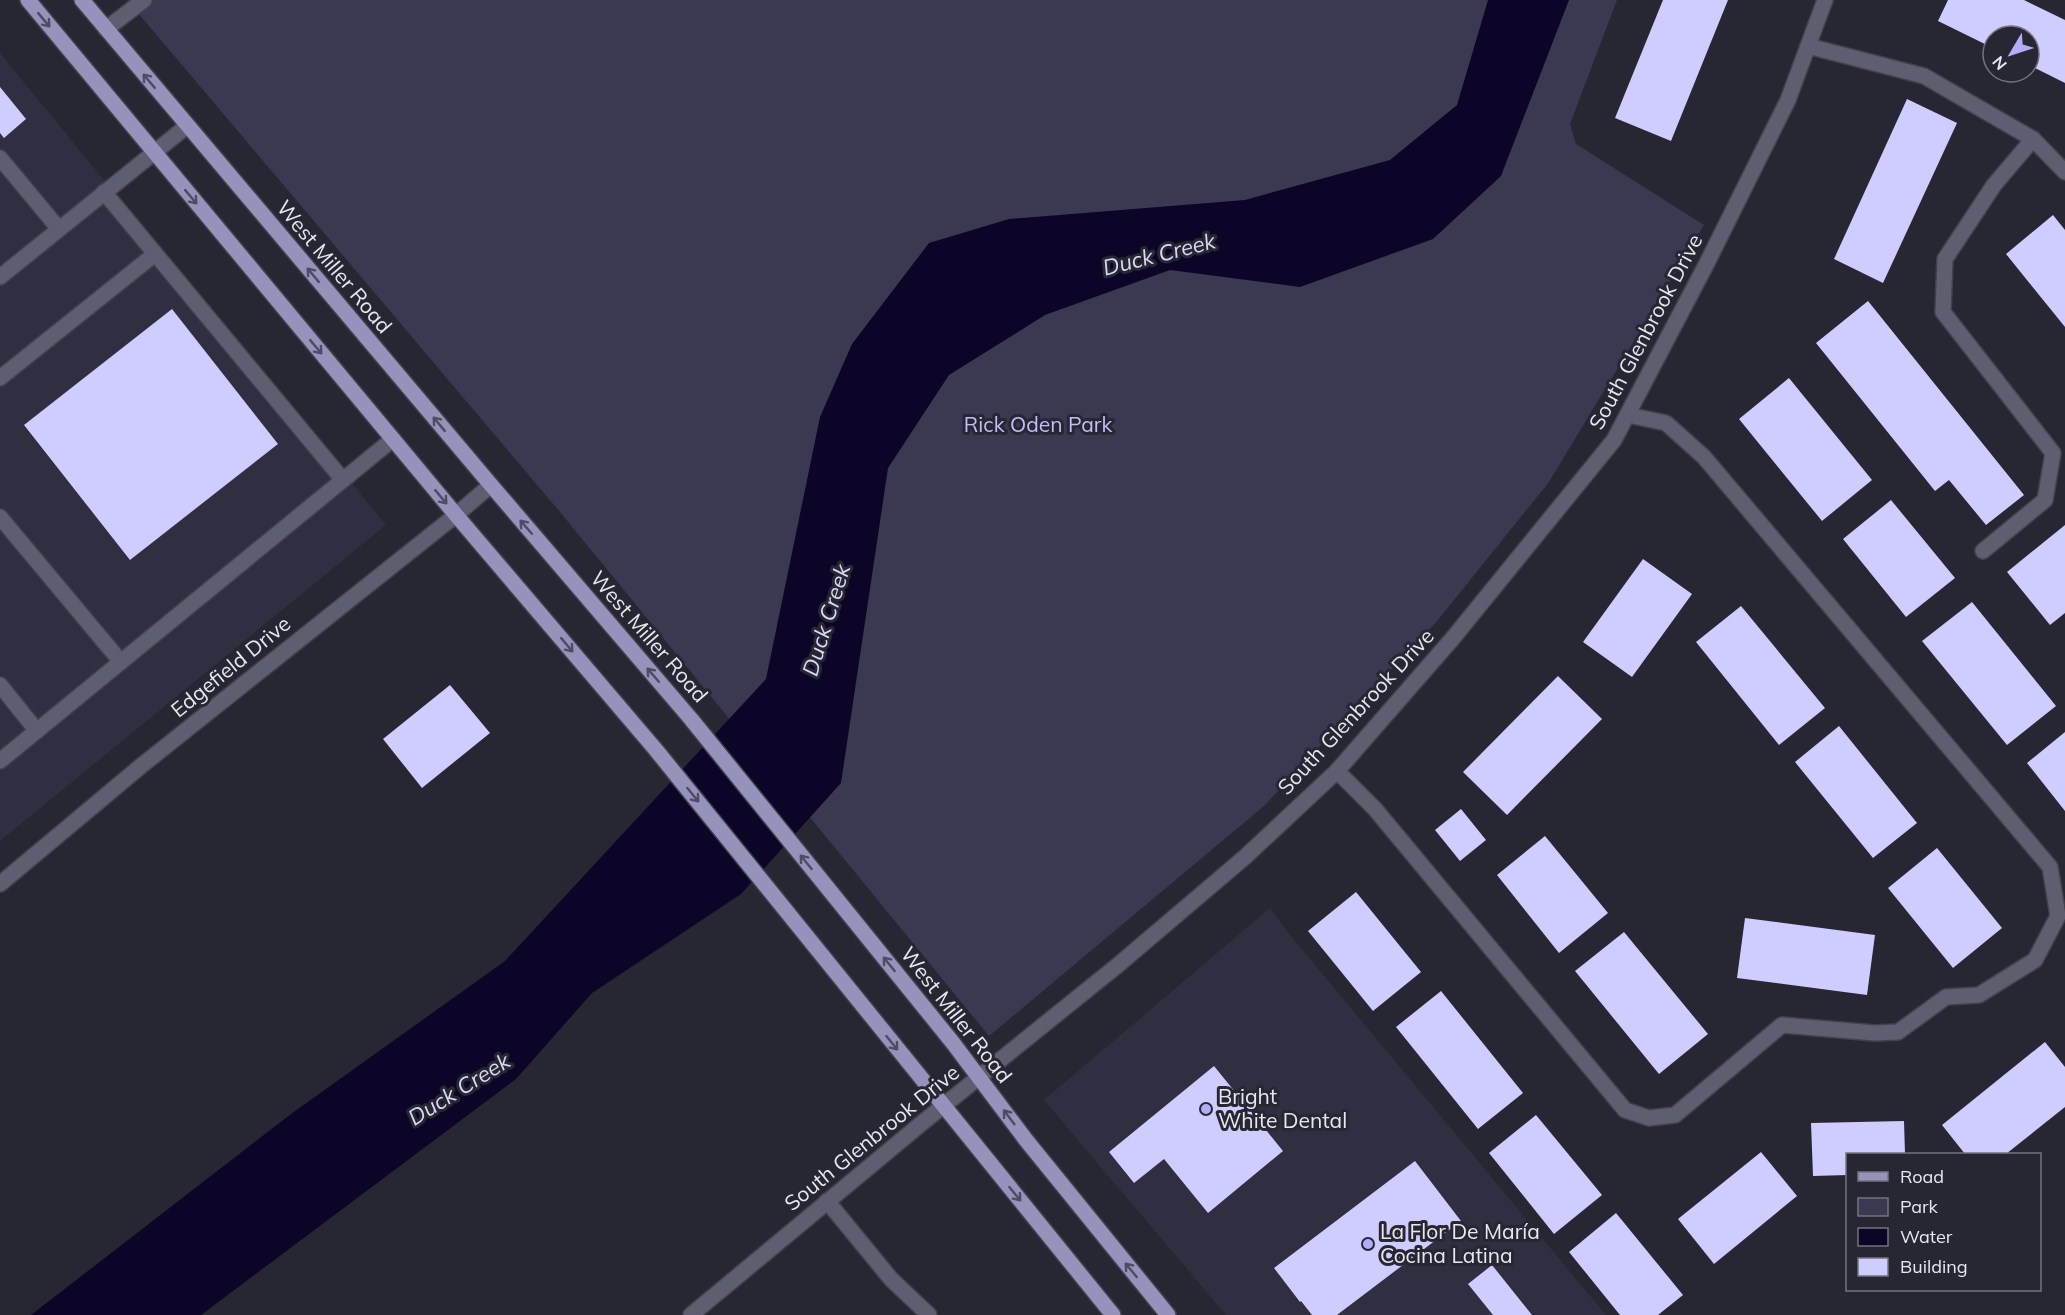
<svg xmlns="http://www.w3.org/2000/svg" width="2065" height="1315" font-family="Mulish,sans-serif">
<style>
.built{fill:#2f2f41}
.green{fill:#3a3951}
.water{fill:#0c0527}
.building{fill:#cfcdff}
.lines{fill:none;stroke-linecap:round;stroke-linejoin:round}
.minor-casing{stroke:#42414d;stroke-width:18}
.major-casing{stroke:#42414d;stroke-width:18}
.minor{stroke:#5e5e71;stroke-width:15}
.major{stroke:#9593bb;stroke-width:15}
.oneway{stroke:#4e4c63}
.poi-dot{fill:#b2adfa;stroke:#272633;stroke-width:2}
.labels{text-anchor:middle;stroke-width:6;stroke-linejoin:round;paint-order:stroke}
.street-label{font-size:21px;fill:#e7e7ef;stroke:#272633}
.park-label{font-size:21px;fill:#c0bef6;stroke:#272633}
.poi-label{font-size:21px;fill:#e7e7ef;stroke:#272633;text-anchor:start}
.water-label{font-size:22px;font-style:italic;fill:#d9d9f6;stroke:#272633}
</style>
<rect width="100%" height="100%" fill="#272633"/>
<!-- built -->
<g class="built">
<path d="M 0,53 L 386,525 L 0,841 Z"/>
<path d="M 1270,908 L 1290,935 L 1606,1315 L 1226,1315 L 1044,1100 Z"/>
</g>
<!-- green -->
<path class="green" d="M 127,0 L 1617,0 L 1570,124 L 1576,144 L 1704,225 L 1549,482 L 1438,620 L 1264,806 L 989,1036 L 560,512 Z"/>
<!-- water -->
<path class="water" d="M 1488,0 L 1569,0 L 1501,176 L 1433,239 L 1300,287 L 1170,270 L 1045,315 L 949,375 L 888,468 L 841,783 L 741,894 L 592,993 L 516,1079 L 201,1315 L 31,1315 L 291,1114 L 505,961 L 766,679 L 820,417 L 852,344 L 929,243 L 1009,219 L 1245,200 L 1390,160 L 1457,105 Z"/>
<!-- building -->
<g class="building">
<path d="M 1663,0 L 1728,0 L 1671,141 L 1615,118 Z"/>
<path d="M 1948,0 L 2024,0 L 2065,20 L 2065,83 L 2029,65 L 2029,36 L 1993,36 L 1993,48 L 1938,21 Z"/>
<path d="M 0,87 L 26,119 L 4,138 L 0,133 Z"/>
<path d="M 1907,99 L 1957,123 L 1883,283 L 1834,259 Z"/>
<path d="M 2053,215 L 2065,230 L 2065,327 L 2006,254 Z"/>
<path d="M 1868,301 L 2024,495 L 1986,525 L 1949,480 L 1935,491 L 1816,343 Z"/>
<path d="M 172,309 L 278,444 L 130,560 L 24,425 Z"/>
<path d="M 1789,378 L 1872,480 L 1822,521 L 1739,419 Z"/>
<path d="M 1891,500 L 1955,578 L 1906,617 L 1843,539 Z"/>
<path d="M 2065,525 L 2065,613 L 2050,625 L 2007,572 Z"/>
<path d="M 1643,559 L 1692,594 L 1632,677 L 1583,642 Z"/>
<path d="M 1972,602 L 2056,706 L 2007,745 L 1922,641 Z"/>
<path d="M 1741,606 L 1825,708 L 1779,745 L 1696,642 Z"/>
<path d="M 1558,676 L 1602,719 L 1507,815 L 1463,772 Z"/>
<path d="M 450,685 L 490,733 L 422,788 L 383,739 Z"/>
<path d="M 1839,726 L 1917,823 L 1873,858 L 1795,762 Z"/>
<path d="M 2065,732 L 2065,811 L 2027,763 Z"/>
<path d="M 1461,809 L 1486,840 L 1460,861 L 1435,830 Z"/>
<path d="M 1545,836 L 1608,913 L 1559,953 L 1497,875 Z"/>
<path d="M 1937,848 L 2002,928 L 1953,968 L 1888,888 Z"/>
<path d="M 1356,892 L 1421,972 L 1373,1011 L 1308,931 Z"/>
<path d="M 1745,918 L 1875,935 L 1867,995 L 1737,978 Z"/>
<path d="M 1624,932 L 1708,1034 L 1659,1074 L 1575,971 Z"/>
<path d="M 1441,991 L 1523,1093 L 1478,1129 L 1396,1027 Z"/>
<path d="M 2045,1042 L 2065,1067 L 2065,1107 L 2006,1154 L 1965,1154 L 1942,1125 Z"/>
<path d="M 1214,1066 L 1283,1151 L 1208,1213 L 1164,1159 L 1134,1183 L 1109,1152 Z"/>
<path d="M 1536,1115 L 1602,1195 L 1554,1234 L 1489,1153 Z"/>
<path d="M 1904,1121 L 1905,1154 L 1848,1154 L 1848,1175 L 1813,1176 L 1811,1123 Z"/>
<path d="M 1761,1152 L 1797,1196 L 1714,1264 L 1678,1219 Z"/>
<path d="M 1415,1161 L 1461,1221 L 1337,1315 L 1312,1315 L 1301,1301 L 1300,1302 L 1274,1268 Z"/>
<path d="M 1616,1213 L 1683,1295 L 1658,1315 L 1620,1315 L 1569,1252 Z"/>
<path d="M 1492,1265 L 1532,1315 L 1493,1315 L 1468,1284 Z"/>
</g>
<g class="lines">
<defs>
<g id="minor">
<path d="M 106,29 L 144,0"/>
<path d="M 1808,46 L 1924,76 L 2033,139 L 2065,172"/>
<path d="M 0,158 L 59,229"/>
<path d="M 104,192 L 343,480"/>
<path d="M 0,277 L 187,126"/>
<path d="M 0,378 L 155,254"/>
<path d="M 0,517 L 121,662"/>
<path d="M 1983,551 L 2045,500 L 2053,453 L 1943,312 L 1945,259 L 1994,185 L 2033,139"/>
<path d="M 0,685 L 37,731"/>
<path d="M 0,761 L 393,439"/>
<path d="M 1337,771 L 1375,809 L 1625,1110 L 1649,1118 L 1675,1115 L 1782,1025 L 1875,1033 L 1898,1032 L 1946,997 L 1979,995 L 2035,960 L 2058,916 L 2050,867 L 1704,457 L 1666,423 L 1628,415"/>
<path d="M 0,884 L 141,766 L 456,515 L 491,485"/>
<path d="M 827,1201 L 891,1279 L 929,1315"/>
<path d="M 691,1315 L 922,1123 L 1118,965 L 1245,857 L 1337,771 L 1453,638 L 1614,440 L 1707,263 L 1788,100 L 1825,0"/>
</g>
<g id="major">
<path d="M 28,0 L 456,515 L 656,750 L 1113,1315"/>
<path d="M 82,0 L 491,485 L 691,719 L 953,1043 L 1026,1140 L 1168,1315"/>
</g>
</defs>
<!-- minor casing -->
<use href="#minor" class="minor-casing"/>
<!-- major casing -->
<use href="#major" class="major-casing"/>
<!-- minor -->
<use href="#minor" class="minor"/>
<!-- major -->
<use href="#major" class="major"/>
</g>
<!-- one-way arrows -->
<defs><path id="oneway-shaft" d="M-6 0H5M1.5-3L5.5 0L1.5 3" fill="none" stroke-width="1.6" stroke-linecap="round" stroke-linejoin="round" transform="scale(1.5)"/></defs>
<g class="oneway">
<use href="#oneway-shaft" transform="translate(44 20) rotate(50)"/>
<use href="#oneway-shaft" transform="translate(149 81) rotate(-130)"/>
<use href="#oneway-shaft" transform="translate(191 197) rotate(50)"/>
<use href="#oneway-shaft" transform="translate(313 275) rotate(-130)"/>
<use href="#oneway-shaft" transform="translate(316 347) rotate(50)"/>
<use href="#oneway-shaft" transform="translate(439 424) rotate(-130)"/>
<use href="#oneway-shaft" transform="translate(441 497) rotate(50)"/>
<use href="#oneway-shaft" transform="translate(526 527) rotate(-131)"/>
<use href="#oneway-shaft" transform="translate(567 645) rotate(50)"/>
<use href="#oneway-shaft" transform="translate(653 675) rotate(-131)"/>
<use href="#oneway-shaft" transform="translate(693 795) rotate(51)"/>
<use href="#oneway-shaft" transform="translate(806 862) rotate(-129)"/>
<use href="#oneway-shaft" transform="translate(889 964) rotate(-129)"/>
<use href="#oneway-shaft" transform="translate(892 1043) rotate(51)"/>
<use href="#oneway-shaft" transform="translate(1009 1117) rotate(-127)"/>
<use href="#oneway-shaft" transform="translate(1015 1194) rotate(51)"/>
<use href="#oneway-shaft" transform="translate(1131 1270) rotate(-129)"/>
</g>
<!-- markers -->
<g class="poi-dot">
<circle cx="1206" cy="1109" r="6"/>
<circle cx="1368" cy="1244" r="6"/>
</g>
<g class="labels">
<!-- street labels -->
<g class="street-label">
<text transform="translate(334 267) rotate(50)" y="7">West Miller Road</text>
<text transform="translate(1646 332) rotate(-62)" y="7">South Glenbrook Drive</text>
<text transform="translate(649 637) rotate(49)" y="7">West Miller Road</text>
<text transform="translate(231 667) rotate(-39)" y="7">Edgefield Drive</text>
<text transform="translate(1356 712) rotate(-47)" y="7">South Glenbrook Drive</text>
<text transform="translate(956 1015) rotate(52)" y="7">West Miller Road</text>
<text transform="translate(872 1138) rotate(-39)" y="7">South Glenbrook Drive</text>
</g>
<!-- park labels -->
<g class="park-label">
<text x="1038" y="432">Rick Oden Park</text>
</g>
<!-- poi labels -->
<g class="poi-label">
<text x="1218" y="1104">Bright<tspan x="1218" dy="24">White Dental</tspan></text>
<text x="1380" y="1239">La Flor De María<tspan x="1380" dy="24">Cocina Latina</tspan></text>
</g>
<!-- water labels -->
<g class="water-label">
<text transform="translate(1159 254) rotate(-14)" y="8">Duck Creek</text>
<text transform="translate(826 620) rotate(-73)" y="8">Duck Creek</text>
<text transform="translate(459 1089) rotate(-32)" y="8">Duck Creek</text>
</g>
</g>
<!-- legend -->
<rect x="1846" y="1153" width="195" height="138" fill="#272633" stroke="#74737e" stroke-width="1.5"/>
<rect x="1858" y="1172" width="30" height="9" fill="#9593bb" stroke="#74737e" stroke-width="1.5"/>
<text x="1900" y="1183" font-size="18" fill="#e7e7ef">Road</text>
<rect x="1858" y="1198" width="30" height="18" fill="#3a3951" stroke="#74737e" stroke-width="1.5"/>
<text x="1900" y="1213" font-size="18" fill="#e7e7ef">Park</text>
<rect x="1858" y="1228" width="30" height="18" fill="#0c0527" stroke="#74737e" stroke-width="1.5"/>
<text x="1900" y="1243" font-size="18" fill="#e7e7ef">Water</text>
<rect x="1858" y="1258" width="30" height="18" fill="#cfcdff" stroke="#74737e" stroke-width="1.5"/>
<text x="1900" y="1273" font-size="18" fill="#e7e7ef">Building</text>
<!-- north arrow -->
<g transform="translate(2011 54) rotate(231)"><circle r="28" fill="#272633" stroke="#74737e" stroke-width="1.5"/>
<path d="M0-4.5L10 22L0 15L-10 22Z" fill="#b2adfa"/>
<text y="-9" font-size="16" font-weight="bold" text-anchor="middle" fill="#e7e7ef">N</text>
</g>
</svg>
